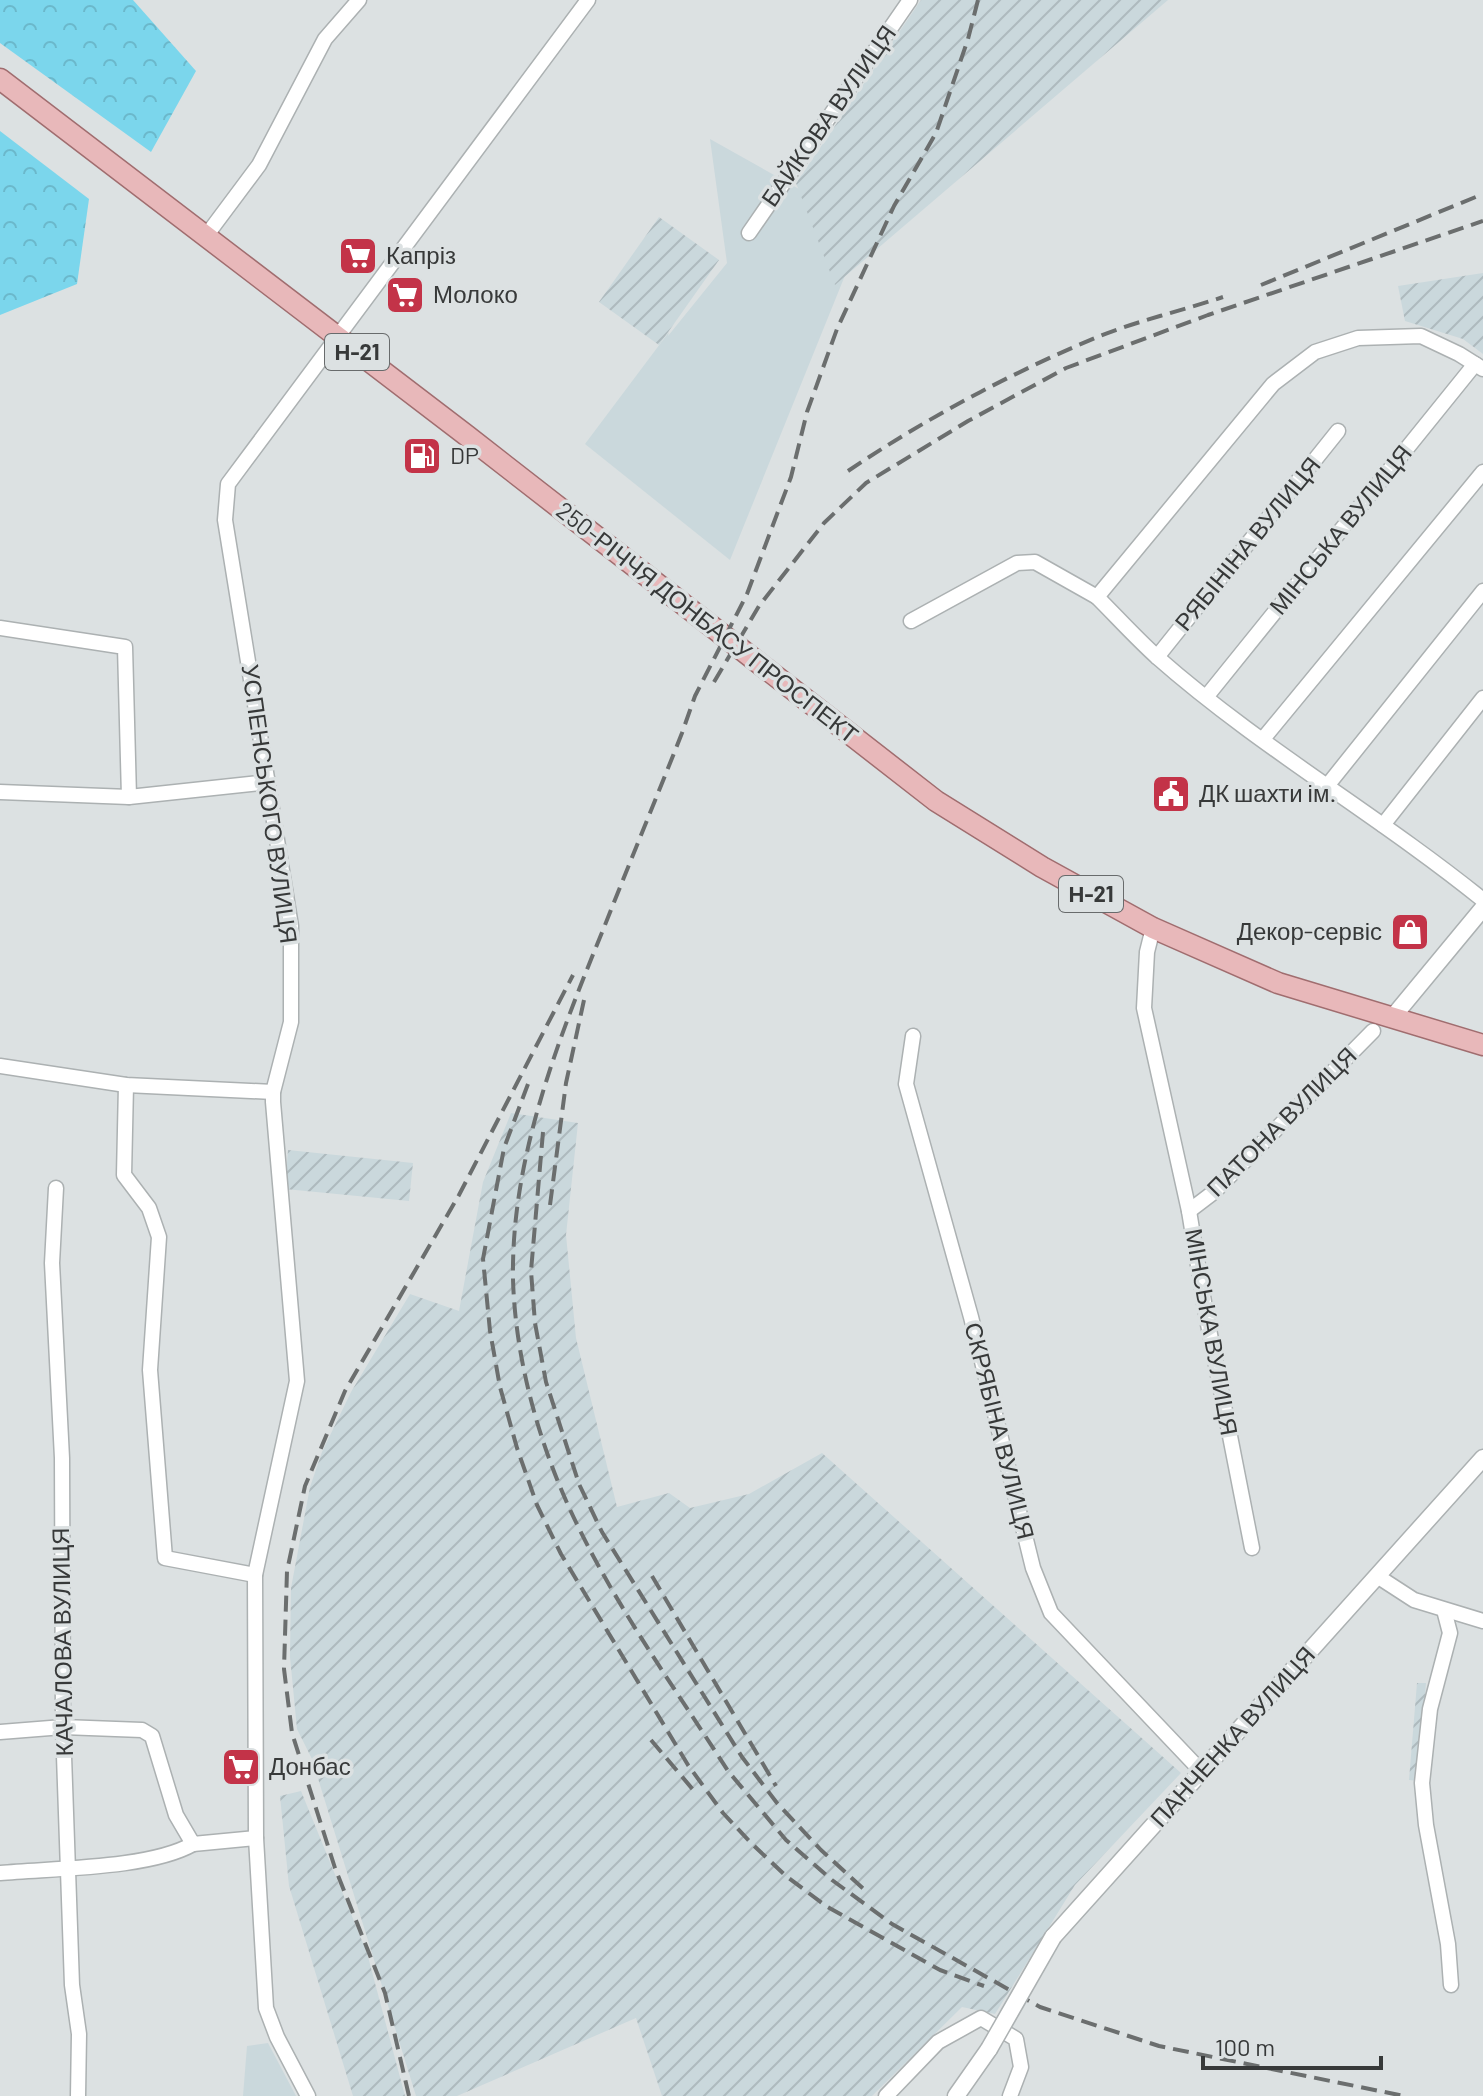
<svg xmlns="http://www.w3.org/2000/svg" width="1483" height="2096" font-family="Barlow,sans-serif">
<style>
.built{fill:#cad8dc}
.industrial{fill:url(#industrial-furrows)}
.forest{fill:url(#forest-crowns)}
.lines{fill:none;stroke-linecap:round;stroke-linejoin:round}
.minor-casing{stroke:#acb1b2;stroke-width:17}
.tertiary-casing{stroke:#acb1b2;stroke-width:19}
.primary-casing{stroke:#a06d6f;stroke-width:23}
.minor{stroke:#fff;stroke-width:14}
.tertiary{stroke:#fff;stroke-width:16}
.primary{stroke:#e8b8ba;stroke-width:20}
.rail{stroke:#6b6e6e;stroke-width:4;stroke-dasharray:16 8;stroke-linecap:butt}
.tertiary-bridge-casing{stroke:#acb1b2;stroke-width:19;stroke-linecap:butt}
.tertiary-bridge{stroke:#fff;stroke-width:16}
.labels{text-anchor:middle;stroke-width:7;stroke-linejoin:round;paint-order:stroke}
.shield{fill:#dce1e2;stroke:#686b6c;stroke-width:2}
.shield-label{font-size:22px;font-weight:bold;fill:#373939}
.street-label{font-size:24px;fill:#373939;stroke:#dce1e2}
.poi-label{font-size:24px;fill:#373939;stroke:#dce1e2;text-anchor:start}
</style>
<defs>
<pattern id="industrial-furrows" width="10" height="10" patternUnits="userSpaceOnUse" patternTransform="scale(2)"><rect width="10" height="10" fill="#cad8dc"/><path d="M-1 1l2-2M0 10L10 0M9 11l2-2" fill="none" stroke="#aebabe"/></pattern>
<pattern id="forest-crowns" width="20" height="18" patternUnits="userSpaceOnUse" patternTransform="scale(2)"><rect width="20" height="18" fill="#7bd6ec"/><path d="M2 6a3 3 0 1 1 6 0M12 15a3 3 0 1 1 6 0" fill="none" stroke="#6bb8cb"/></pattern>
</defs>
<rect width="100%" height="100%" fill="#dce1e2"/>
<!-- built -->
<g class="built">
<path d="M 710,139 L 865,226 L 730,560 L 585,444 L 669,332 L 668,336 L 727,263 Z"/>
<path d="M 268,2043 L 296,2096 L 243,2096 L 247,2046 Z"/>
</g>
<!-- industrial -->
<g class="industrial">
<path d="M 921,0 L 1168,0 L 835,285 L 796,183 Z"/>
<path d="M 659,217 L 719,260 L 659,345 L 599,302 Z"/>
<path d="M 1483,273 L 1483,354 L 1463,339 L 1405,321 L 1398,286 Z"/>
<path d="M 511,1113 L 578,1123 L 566,1235 L 576,1338 L 617,1507 L 669,1493 L 690,1508 L 749,1494 L 822,1453 L 1181,1773 L 1075,1885 L 995,2014 L 962,2007 L 872,2096 L 662,2096 L 636,2018 L 457,2096 L 416,2096 L 312,1759 L 297,1729 L 290,1657 L 291,1588 L 310,1487 L 322,1452 L 351,1392 L 410,1294 L 459,1311 L 483,1182 Z"/>
<path d="M 288,1150 L 413,1163 L 409,1201 L 285,1189 Z"/>
<path d="M 1417,1683 L 1426,1683 L 1418,1781 L 1409,1780 Z"/>
<path d="M 301,1791 L 367,1953 L 405,2096 L 353,2096 L 289,1886 L 280,1796 Z"/>
</g>
<!-- forest -->
<g class="forest">
<path d="M 0,0 L 133,0 L 196,71 L 151,152 L 0,43 Z"/>
<path d="M 0,131 L 89,199 L 77,284 L 0,315 Z"/>
</g>
<g class="lines">
<defs>
<g id="minor">
<path d="M 749,233 L 910,0"/>
<path d="M 206,236 L 259,165 L 325,39 L 359,0"/>
<path d="M 1097,597 C 1117,617 1136,638 1157,657 C 1259,747 1378,815 1483,900"/>
<path d="M 911,621 L 1017,563 L 1035,562 L 1097,597 L 1273,384 L 1315,352 L 1358,338 L 1421,336 L 1459,354 L 1483,369"/>
<path d="M 0,628 L 125,647 L 129,797"/>
<path d="M 1157,657 L 1338,431"/>
<path d="M 1207,696 L 1475,364"/>
<path d="M 1263,739 L 1483,472"/>
<path d="M 1327,786 L 1483,591"/>
<path d="M 0,792 L 129,797 L 269,782"/>
<path d="M 1383,825 L 1483,698"/>
<path d="M 1153,928 L 1147,952 L 1144,1008 L 1189,1211 L 1206,1314 L 1252,1548"/>
<path d="M 913,1036 L 906,1084 L 971,1317 L 1033,1568 L 1051,1613 L 1202,1772"/>
<path d="M 0,1066 L 126,1085 L 273,1092"/>
<path d="M 126,1085 L 124,1175 L 149,1208 L 159,1237 L 150,1370 L 165,1558 L 255,1575"/>
<path d="M 56,1188 L 52,1263 L 62,1458 L 63,1727 L 72,1985 L 79,2034 L 78,2096"/>
<path d="M 1189,1211 L 1214,1192 L 1373,1031"/>
<path d="M 1377,1576 L 1414,1600 L 1483,1621"/>
<path d="M 1444,1610 L 1450,1633 L 1430,1709 L 1422,1783 L 1426,1825 L 1448,1944 L 1451,1985"/>
<path d="M 0,1732 L 63,1727 L 142,1730 L 152,1736 L 176,1815 L 193,1844 L 256,1838"/>
<path d="M 0,1873 C 53,1868 149,1869 193,1844"/>
<path d="M 308,2096 L 277,2037 L 266,2008 L 256,1838 L 255,1575 L 297,1381 L 273,1102 L 273,1092 L 291,1022 L 291,926 L 225,520 L 228,484 L 588,0"/>
<path d="M 886,2096 L 938,2042 L 981,2018 L 1016,2039 L 1021,2067 L 1010,2096"/>
</g>
<g id="tertiary">
<path d="M 1392,1018 L 1483,908"/>
<path d="M 1053,1937 L 1483,1458"/>
<path d="M 956,2096 L 989,2049"/>
</g>
<path id="primary" d="M 0,79 L 466,435 L 936,801 L 1042,867 L 1153,928 L 1278,983 L 1483,1045"/>
</defs>
<!-- minor casing -->
<use href="#minor" class="minor-casing"/>
<!-- tertiary casing -->
<use href="#tertiary" class="tertiary-casing"/>
<!-- primary casing -->
<use href="#primary" class="primary-casing"/>
<!-- minor -->
<use href="#minor" class="minor"/>
<!-- tertiary -->
<use href="#tertiary" class="tertiary"/>
<!-- primary -->
<use href="#primary" class="primary"/>
<!-- rail -->
<g class="rail">
<path d="M 978,0 L 968,39 L 936,133 L 894,206 L 837,329 L 807,412 L 791,477 L 747,594 L 695,696 L 682,733 C 656,799 629,864 603,930 C 558,1040 511,1158 513,1279 C 515,1352 535,1429 564,1496 C 606,1593 671,1682 728,1771 L 786,1840 L 832,1880 L 892,1924 L 1040,2007 L 1159,2046 L 1404,2096"/>
<path d="M 1261,285 L 1483,194"/>
<path d="M 848,471 C 925,419 1009,374 1095,338 C 1136,321 1181,311 1223,297"/>
<path d="M 714,682 L 759,606 L 824,523 L 866,483 L 968,421 L 1066,368 L 1208,315 L 1483,221"/>
<path d="M 528,1084 L 504,1148 L 483,1259 L 490,1331 L 500,1387 L 517,1448 L 537,1505 L 561,1554 L 688,1765 L 723,1813 L 752,1844 L 786,1876 L 826,1906 L 940,1970 L 984,1986"/>
<path d="M 543,1132 L 531,1271 L 535,1323 L 546,1382 L 579,1484 L 602,1532 L 742,1757 L 777,1803 L 821,1850 L 868,1893"/>
<path d="M 550,1205 L 566,1083 L 584,1000"/>
<path d="M 652,1576 L 776,1786"/>
<path d="M 651,1740 L 695,1792"/>
<path d="M 409,2096 L 385,1993 L 335,1868 L 292,1733 L 284,1669 L 287,1571 L 305,1486 L 345,1391 L 459,1195 L 573,975"/>
</g>
<defs>
<path id="tertiary-bridge" d="M 989,2049 L 1053,1937"/>
</defs>
<!-- tertiary-bridge casing -->
<use href="#tertiary-bridge" class="tertiary-bridge-casing"/>
<!-- tertiary-bridge -->
<use href="#tertiary-bridge" class="tertiary-bridge"/>
</g>
<!-- icons -->
<defs>
<symbol id="supermarket-square" viewBox="-11 -11 22 22"><rect x="-9" y="-9" width="18" height="18" rx="4" fill="#c33348" stroke="#dce1e2"/><path d="M-6-5.5h2.5l.6 2H6L4.5 2H-2.5L-4.4-4H-6ZM-1.5 3.2a1.3 1.3 0 1 0 .1 0ZM3 3.2a1.3 1.3 0 1 0 .1 0Z" fill="#fff"/></symbol>
<symbol id="fuel-square" viewBox="-11 -11 22 22"><rect x="-9" y="-9" width="18" height="18" rx="4" fill="#c33348" stroke="#dce1e2"/><path d="M-5.5-6h7V0h2V4h1.3V-2.5L3-4.5l.8-.8L6-3V5H2.5V1h-1V6h-7ZM-4.2-4.7v3.2H.2V-4.7Z" fill="#fff"/></symbol>
<symbol id="civic-square" viewBox="-11 -11 22 22"><rect x="-9" y="-9" width="18" height="18" rx="4" fill="#c33348" stroke="#dce1e2"/><path d="M-.6-6.5H3V-4.5H.6V-3L4-1V1h2V6H-6V1h2V-1L-.6-3ZM-1.2 2.5V6h2.4V2.5Z" fill="#fff"/></symbol>
<symbol id="shop-square" viewBox="-11 -11 22 22"><rect x="-9" y="-9" width="18" height="18" rx="4" fill="#c33348" stroke="#dce1e2"/><path d="M-5-2.5h2.3a2.7 3.5 0 0 1 5.4 0H5L5.5 6h-11ZM-1.5-2.5h3a1.5 2.3 0 0 0-3 0Z" fill="#fff"/></symbol>
</defs>
<g fill-rule="evenodd">
<use href="#supermarket-square" x="336" y="234" width="44" height="44"/>
<use href="#supermarket-square" x="383" y="273" width="44" height="44"/>
<use href="#fuel-square" x="400" y="434" width="44" height="44"/>
<use href="#civic-square" x="1149" y="772" width="44" height="44"/>
<use href="#shop-square" x="1388" y="910" width="44" height="44"/>
<use href="#supermarket-square" x="219" y="1745" width="44" height="44"/>
</g>
<g class="labels">
<!-- shield labels -->
<g class="shield">
<rect x="325" y="334" width="64" height="36" rx="6"/>
<rect x="1059" y="876" width="64" height="36" rx="6"/>
</g>
<g class="shield-label">
<text x="357" y="360">Н-21</text>
<text x="1091" y="902">Н-21</text>
</g>
<!-- street labels -->
<g class="street-label">
<text transform="translate(829 116) rotate(-55)" y="8">БАЙКОВА ВУЛИЦЯ</text>
<text transform="translate(1341 530) rotate(-51)" y="8">МІНСЬКА ВУЛИЦЯ</text>
<text transform="translate(1248 544) rotate(-51)" y="8">РЯБІНІНА ВУЛИЦЯ</text>
<text transform="translate(707 623) rotate(38)" y="8">250-РІЧЧЯ ДОНБАСУ ПРОСПЕКТ</text>
<text transform="translate(269 804) rotate(82)" y="8">УСПЕНСЬКОГО ВУЛИЦЯ</text>
<text transform="translate(1282 1122) rotate(-45)" y="8">ПАТОНА ВУЛИЦЯ</text>
<text transform="translate(1211 1332) rotate(80)" y="8">МІНСЬКА ВУЛИЦЯ</text>
<text transform="translate(999 1431) rotate(76)" y="8">СКРЯБІНА ВУЛИЦЯ</text>
<text transform="translate(63 1642) rotate(-91)" y="8">КАЧАЛОВА ВУЛИЦЯ</text>
<text transform="translate(1233 1737) rotate(-48)" y="8">ПАНЧЕНКА ВУЛИЦЯ</text>
</g>
<!-- poi labels -->
<g class="poi-label">
<text x="386" y="264">Капріз</text>
<text x="433" y="303">Молоко</text>
<text x="450" y="464">DP</text>
<text x="1199" y="802">ДК шахти ім.</text>
<text x="1382" y="940" text-anchor="end">Декор-сервіс</text>
<text x="269" y="1775">Донбас</text>
</g>
</g>
<!-- scale -->
<path d="M1203 2056v12h178v-12" fill="none" stroke="#373939" stroke-width="4"/>
<text x="1215" y="2056" font-size="24" fill="#373939" stroke="#dce1e2" stroke-width="6" paint-order="stroke">100 m</text>
</svg>
